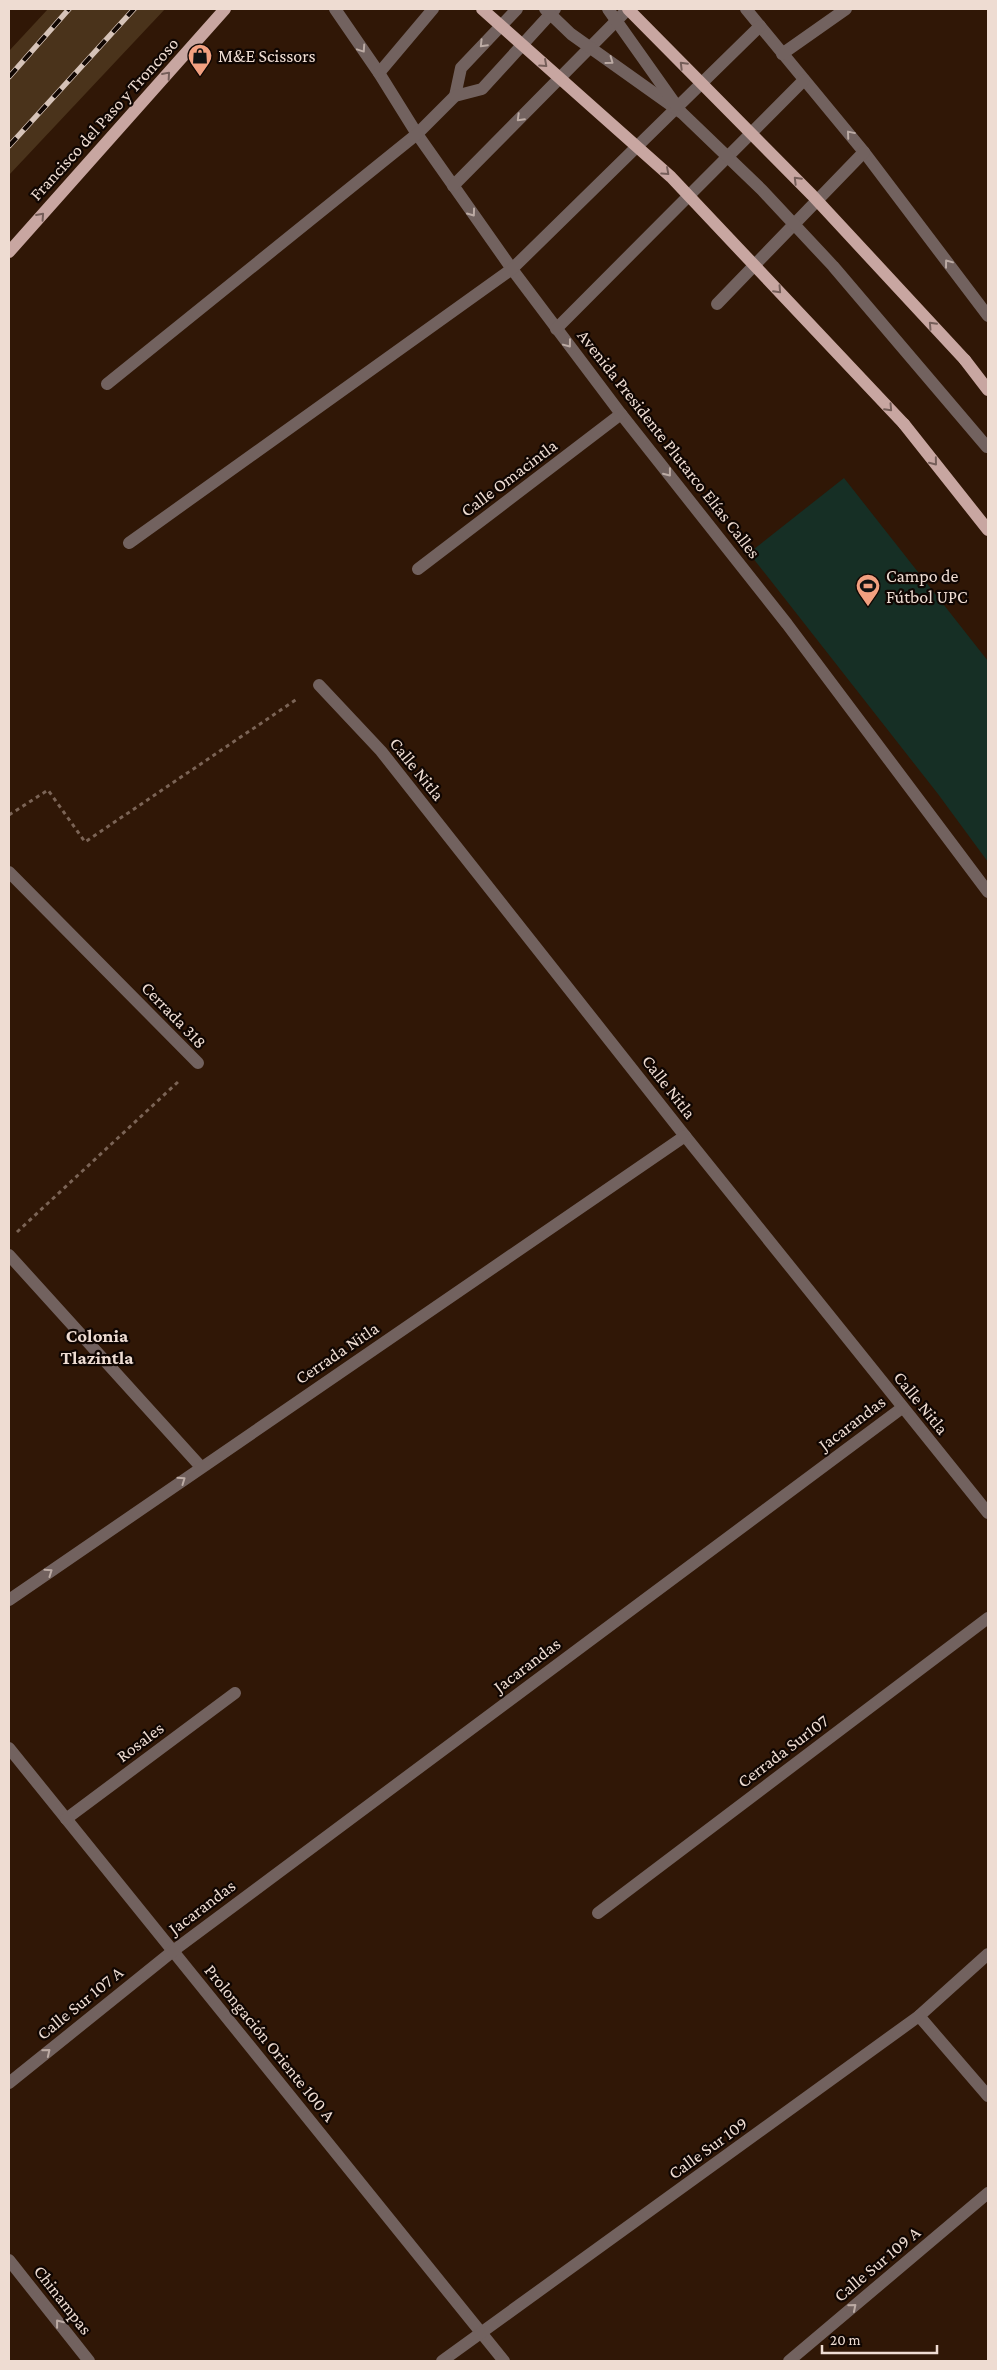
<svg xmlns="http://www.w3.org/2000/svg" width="997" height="2370" font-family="'Crimson Pro',serif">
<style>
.green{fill:#162f25}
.building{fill:#4a331b}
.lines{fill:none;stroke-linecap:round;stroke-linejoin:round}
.path{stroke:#7b6456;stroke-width:3;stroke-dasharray:4 4;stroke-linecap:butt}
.minor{stroke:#72625f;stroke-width:12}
.major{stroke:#c8a6a1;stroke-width:12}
.rail-casing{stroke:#d6c3b8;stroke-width:5.5}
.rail{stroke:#100602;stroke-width:4;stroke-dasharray:11;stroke-linecap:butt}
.minor-bridge{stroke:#72625f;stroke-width:12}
.major-bridge{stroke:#c8a6a1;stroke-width:12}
.oneway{stroke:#bcaba4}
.oneway2{stroke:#755e59}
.labels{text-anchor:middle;stroke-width:4.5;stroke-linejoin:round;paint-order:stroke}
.poi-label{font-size:18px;fill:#eedcd2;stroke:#100602;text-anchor:start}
.street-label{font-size:18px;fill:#eedcd2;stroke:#100602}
.neighbourhood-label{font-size:19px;font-weight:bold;fill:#eedcd2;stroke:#100602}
</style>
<rect width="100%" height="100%" fill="#301706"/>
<!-- green -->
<path class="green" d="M 844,478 L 988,661 L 988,862 L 938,794 L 749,553 Z"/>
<!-- building -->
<path class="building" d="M 48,9 L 165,9 L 9,175 L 9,51 Z"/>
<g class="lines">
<!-- path -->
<g class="path">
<path d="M 9,815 L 48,790 L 85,842 L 297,699"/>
<path d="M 17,1232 L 179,1081"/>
</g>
<!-- minor -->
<g class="minor">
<path d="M 335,9 L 379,73 L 417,134 L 512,269 L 621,414 L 787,624 L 988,892"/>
<path d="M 746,9 L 864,152 L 988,316"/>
<path d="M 782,54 L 846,9"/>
<path d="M 379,73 L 433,9"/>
<path d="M 455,96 L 461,68 L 517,9"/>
<path d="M 453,186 L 628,9"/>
<path d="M 717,304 L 864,152"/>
<path d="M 556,329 L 804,80"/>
<path d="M 107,384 L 417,134 L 455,96 L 482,89 L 555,9"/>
<path d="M 129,543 L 512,269 L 760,26"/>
<path d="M 418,569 L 621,414"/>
<path d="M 319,685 L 381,751 L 685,1136 L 988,1513"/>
<path d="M 9,872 L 198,1063"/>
<path d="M 9,1255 L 201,1467"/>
<path d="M 9,1600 L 685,1136"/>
<path d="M 9,1748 L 504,2361"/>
<path d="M 66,1819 L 235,1693"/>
<path d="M 598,1913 L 988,1618"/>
<path d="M 919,2016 L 988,2096"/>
<path d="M 9,2083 L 173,1951 L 902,1408"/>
<path d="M 9,2260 L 89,2361"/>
<path d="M 442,2361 L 919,2016 L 988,1954"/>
<path d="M 789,2361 L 988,2193"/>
</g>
<!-- major -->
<g class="major">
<path d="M 9,252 L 225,9"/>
<path d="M 965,360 L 988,390"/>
<path d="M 904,424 L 988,530"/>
</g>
<defs>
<g id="rail">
<path d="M 9,77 L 69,9"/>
<path d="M 9,146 L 134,9"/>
</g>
</defs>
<!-- rail casing -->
<use href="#rail" class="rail-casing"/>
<!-- rail -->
<use href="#rail" class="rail"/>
<!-- minor-bridge -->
<g class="minor-bridge">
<path d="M 545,9 L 571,34 L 682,113 L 762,190 L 833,266 L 987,447"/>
<path d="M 608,9 L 676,105"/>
</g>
<!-- major-bridge -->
<g class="major-bridge">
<path d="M 482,9 L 671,177 L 904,424"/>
<path d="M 628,9 L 812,195 L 965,360"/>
</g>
</g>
<!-- one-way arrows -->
<defs><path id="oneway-chevron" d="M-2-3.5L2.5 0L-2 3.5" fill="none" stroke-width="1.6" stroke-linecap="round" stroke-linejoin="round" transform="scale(1.25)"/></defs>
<g class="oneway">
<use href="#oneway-chevron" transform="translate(483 44) rotate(134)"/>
<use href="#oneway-chevron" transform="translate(362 49) rotate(56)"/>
<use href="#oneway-chevron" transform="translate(610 61) rotate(36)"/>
<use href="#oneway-chevron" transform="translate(520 118) rotate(135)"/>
<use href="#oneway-chevron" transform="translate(850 134) rotate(-130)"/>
<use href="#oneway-chevron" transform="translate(472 213) rotate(54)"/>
<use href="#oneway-chevron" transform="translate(948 263) rotate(-127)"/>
<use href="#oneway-chevron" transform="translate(568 344) rotate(53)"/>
<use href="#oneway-chevron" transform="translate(668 473) rotate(52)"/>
<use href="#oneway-chevron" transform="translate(182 1480) rotate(-35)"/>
<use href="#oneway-chevron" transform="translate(49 1572) rotate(-35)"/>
<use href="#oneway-chevron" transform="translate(47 2052) rotate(-39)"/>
<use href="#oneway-chevron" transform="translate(853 2307) rotate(-40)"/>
<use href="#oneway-chevron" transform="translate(59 2323) rotate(-128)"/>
</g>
<g class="oneway2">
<use href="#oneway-chevron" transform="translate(544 64) rotate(42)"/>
<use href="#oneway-chevron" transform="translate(683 65) rotate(-135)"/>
<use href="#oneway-chevron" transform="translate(167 75) rotate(-49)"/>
<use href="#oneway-chevron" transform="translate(666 172) rotate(42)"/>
<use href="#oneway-chevron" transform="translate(797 180) rotate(-135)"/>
<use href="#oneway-chevron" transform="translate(41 216) rotate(-48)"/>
<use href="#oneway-chevron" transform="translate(778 290) rotate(47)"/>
<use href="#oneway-chevron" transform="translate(932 325) rotate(-133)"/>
<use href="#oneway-chevron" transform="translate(889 408) rotate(47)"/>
<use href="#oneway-chevron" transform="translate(934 462) rotate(51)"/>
</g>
<!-- icons -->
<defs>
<symbol id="shop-pin" viewBox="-11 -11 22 30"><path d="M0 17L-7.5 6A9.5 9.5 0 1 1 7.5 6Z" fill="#f2a080" stroke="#100602"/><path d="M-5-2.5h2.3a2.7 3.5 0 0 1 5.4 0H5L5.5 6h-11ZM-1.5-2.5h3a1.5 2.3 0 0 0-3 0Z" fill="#111"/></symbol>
<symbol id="stadium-pin" viewBox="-11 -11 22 30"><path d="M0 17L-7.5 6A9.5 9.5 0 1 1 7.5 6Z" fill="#f2a080" stroke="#100602"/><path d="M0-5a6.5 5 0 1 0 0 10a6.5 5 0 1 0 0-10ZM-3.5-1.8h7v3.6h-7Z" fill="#111"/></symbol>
</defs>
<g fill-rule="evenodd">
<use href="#shop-pin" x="186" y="42" width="28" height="38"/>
<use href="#stadium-pin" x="854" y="572" width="28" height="38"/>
</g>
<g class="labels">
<!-- poi labels -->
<g class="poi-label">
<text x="218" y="62">M&amp;E Scissors</text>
<text x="886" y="582">Campo de<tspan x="886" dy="21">Fútbol UPC</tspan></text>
</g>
<!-- street labels -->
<g class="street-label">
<text transform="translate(104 119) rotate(-48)" y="6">Francisco del Paso y Troncoso</text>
<text transform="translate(669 444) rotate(52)" y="6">Avenida Presidente Plutarco Elías Calles</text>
<text transform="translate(509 478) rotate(-37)" y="6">Calle Omacintla</text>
<text transform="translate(417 769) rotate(51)" y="6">Calle Nitla</text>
<text transform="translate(174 1015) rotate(46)" y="6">Cerrada 318</text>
<text transform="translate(669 1087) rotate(52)" y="6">Calle Nitla</text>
<text transform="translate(337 1353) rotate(-34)" y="6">Cerrada Nitla</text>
<text transform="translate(921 1403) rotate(51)" y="6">Calle Nitla</text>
<text transform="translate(852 1423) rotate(-37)" y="6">Jacarandas</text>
<text transform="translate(527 1665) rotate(-37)" y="6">Jacarandas</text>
<text transform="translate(140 1742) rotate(-37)" y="6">Rosales</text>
<text transform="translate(783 1751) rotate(-37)" y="6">Cerrada Sur107</text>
<text transform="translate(202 1907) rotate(-37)" y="6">Jacarandas</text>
<text transform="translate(80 2003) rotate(-39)" y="6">Calle Sur 107 A</text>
<text transform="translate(270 2043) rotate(51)" y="6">Prolongación Oriente 100 A</text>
<text transform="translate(708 2148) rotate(-36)" y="6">Calle Sur 109</text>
<text transform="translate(877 2264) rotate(-40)" y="6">Calle Sur 109 A</text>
<text transform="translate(63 2300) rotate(52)" y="6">Chinampas</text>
</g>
<!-- neighbourhood labels -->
<g class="neighbourhood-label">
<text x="97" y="1342">Colonia<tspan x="97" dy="22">Tlazintla</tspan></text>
</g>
</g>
<!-- border -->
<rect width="997" height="2370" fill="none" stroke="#eedcd2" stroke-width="20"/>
<!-- scale -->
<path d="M822 2345v8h115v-8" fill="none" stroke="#eedcd2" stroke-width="2.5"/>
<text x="830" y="2345" font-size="15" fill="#eedcd2" stroke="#100602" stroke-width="4" paint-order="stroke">20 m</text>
</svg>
